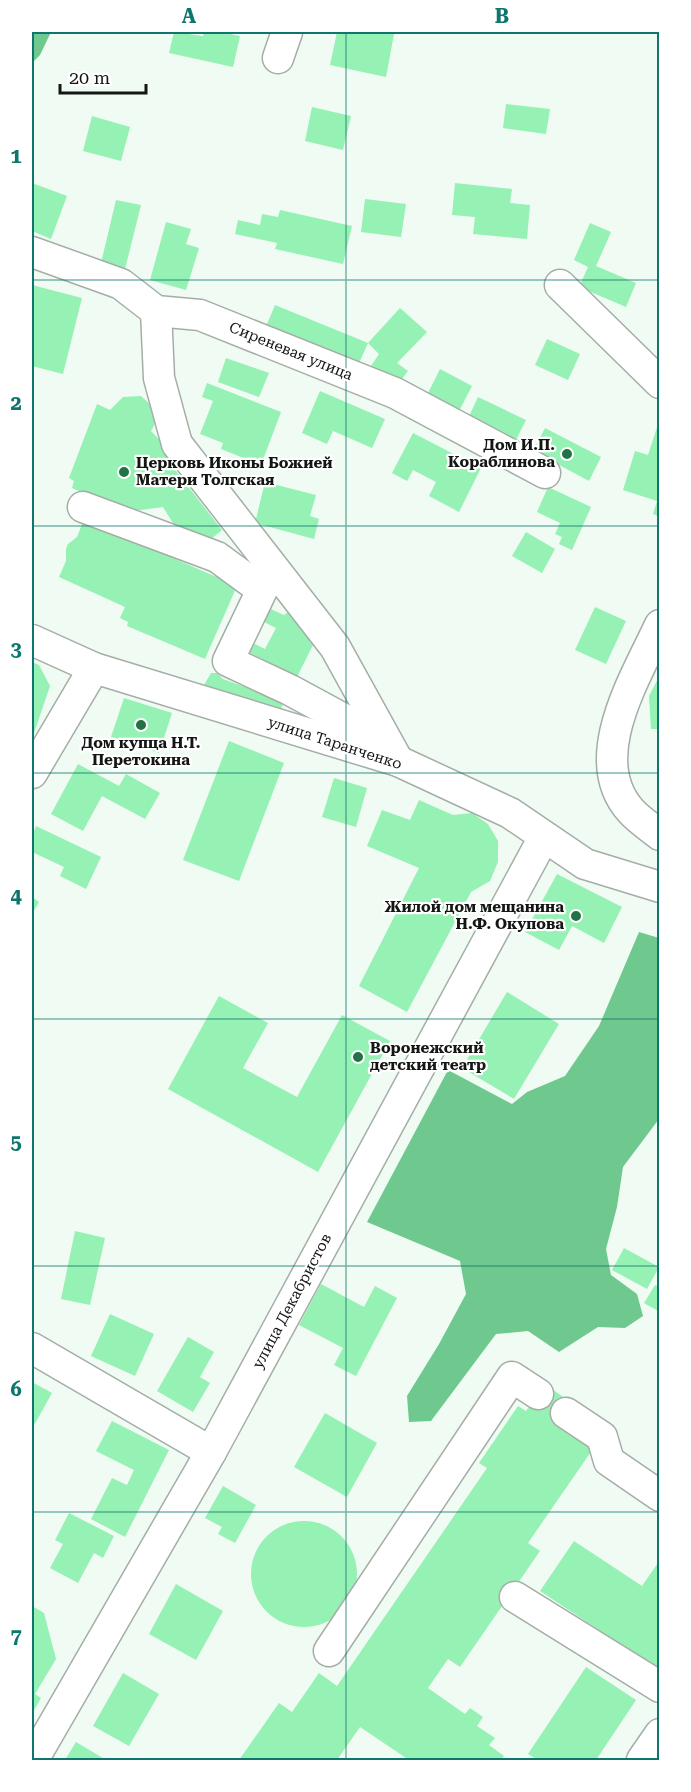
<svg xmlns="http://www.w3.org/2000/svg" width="691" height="1792" font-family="'Roboto Serif',serif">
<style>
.forest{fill:#6fc98e}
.building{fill:#96f1b4}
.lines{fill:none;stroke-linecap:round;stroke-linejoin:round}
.minor-casing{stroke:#a4aea6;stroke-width:33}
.minor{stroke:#fff;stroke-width:30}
.grid{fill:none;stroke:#0f766e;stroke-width:1.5;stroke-opacity:0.55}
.poi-dot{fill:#227344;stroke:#fff;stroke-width:2}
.labels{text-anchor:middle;stroke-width:4.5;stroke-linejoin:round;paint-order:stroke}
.street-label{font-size:15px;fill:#131613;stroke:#fff}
.poi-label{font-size:15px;font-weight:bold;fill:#131613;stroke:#fff;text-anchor:end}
.neatline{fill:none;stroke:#0f766e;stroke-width:2}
.grid-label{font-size:20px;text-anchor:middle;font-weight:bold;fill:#0f766e}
</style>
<rect width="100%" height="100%" fill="#f0fbf3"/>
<!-- forest -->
<g class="forest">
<path d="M 32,32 L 51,32 L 40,55 L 32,63 Z"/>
<path d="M 639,932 L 659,938 L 659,1119 L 623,1167 L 617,1207 L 606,1249 L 611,1275 L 637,1294 L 643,1316 L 625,1328 L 598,1327 L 559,1352 L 528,1331 L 496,1334 L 431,1421 L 409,1422 L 407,1396 L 439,1344 L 466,1294 L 460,1261 L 367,1222 L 448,1070 L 512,1104 L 527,1092 L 565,1076 L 599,1026 Z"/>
</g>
<!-- building -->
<g class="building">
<path d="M 174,32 L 203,36 L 204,32 L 220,32 L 240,36 L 233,67 L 169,53 Z"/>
<path d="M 337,32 L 382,32 L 394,34 L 386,77 L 330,65 Z"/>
<path d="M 506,104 L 550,109 L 546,134 L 503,128 Z"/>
<path d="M 312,107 L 351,116 L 343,150 L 305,141 Z"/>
<path d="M 92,116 L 130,127 L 121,161 L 83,151 Z"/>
<path d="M 32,183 L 67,196 L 51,239 L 32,231 Z"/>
<path d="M 455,183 L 512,189 L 510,203 L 530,205 L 527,239 L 473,234 L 475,217 L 452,215 Z"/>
<path d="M 365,199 L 406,204 L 401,237 L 361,232 Z"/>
<path d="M 116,200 L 141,205 L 125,269 L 101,263 Z"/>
<path d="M 280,210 L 352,226 L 343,264 L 275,249 L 277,243 L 235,234 L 238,220 L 260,225 L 262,214 L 278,217 Z"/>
<path d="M 166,222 L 191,229 L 186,244 L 199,248 L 186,290 L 150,280 Z"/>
<path d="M 590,223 L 611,232 L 596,266 L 636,283 L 626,307 L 579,287 L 588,267 L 574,260 Z"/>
<path d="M 32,285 L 82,298 L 63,374 L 32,366 Z"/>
<path d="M 275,305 L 368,343 L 356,370 L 264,331 Z"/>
<path d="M 400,308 L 427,332 L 397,363 L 408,371 L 396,387 L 367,372 L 379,354 L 368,343 Z"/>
<path d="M 547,339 L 580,354 L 568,380 L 535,365 Z"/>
<path d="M 226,358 L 269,373 L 259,397 L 218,382 Z"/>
<path d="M 440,369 L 472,386 L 457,415 L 425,399 Z"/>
<path d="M 207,383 L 281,412 L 261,465 L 221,449 L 223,443 L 200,434 L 213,401 L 202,397 Z"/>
<path d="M 320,391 L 385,419 L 372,448 L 333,431 L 327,444 L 302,433 Z"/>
<path d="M 141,396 L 155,409 L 155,424 L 151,431 L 176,457 L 172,466 L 222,530 L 204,545 L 176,528 L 163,507 L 126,512 L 72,488 L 74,481 L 69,478 L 97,404 L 110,410 L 123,397 Z"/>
<path d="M 478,397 L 526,420 L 513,446 L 466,423 Z"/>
<path d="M 659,421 L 660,421 L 660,517 L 653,514 L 657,501 L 623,490 L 635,451 L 648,455 Z"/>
<path d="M 545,428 L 601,457 L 589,481 L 533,451 Z"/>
<path d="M 413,433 L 481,468 L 459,512 L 429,496 L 436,482 L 413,470 L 407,481 L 392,473 Z"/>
<path d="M 265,482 L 316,495 L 310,516 L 319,519 L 314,539 L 255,523 Z"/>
<path d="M 548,487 L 591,507 L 572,550 L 559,544 L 562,537 L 555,534 L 560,523 L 537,512 Z"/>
<path d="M 84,519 L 237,586 L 205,659 L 127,626 L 128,622 L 120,618 L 125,607 L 59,577 L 66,561 L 66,549 L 68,544 L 77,537 Z"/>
<path d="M 526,532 L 555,549 L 542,573 L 512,556 Z"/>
<path d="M 266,607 L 284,615 L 294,607 L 318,635 L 297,677 L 244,650 L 249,641 L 265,649 L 276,628 L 260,620 Z"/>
<path d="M 595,607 L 626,621 L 606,664 L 575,650 Z"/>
<path d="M 32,662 L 39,665 L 50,686 L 32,739 Z"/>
<path d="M 211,673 L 217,673 L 223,679 L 284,701 L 280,712 L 204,685 Z"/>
<path d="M 660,675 L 660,729 L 651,729 L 649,696 Z"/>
<path d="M 124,698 L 172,713 L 159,753 L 111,737 Z"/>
<path d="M 229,741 L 284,763 L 239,881 L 183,860 Z"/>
<path d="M 78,764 L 119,786 L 126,774 L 160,793 L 145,819 L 102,796 L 83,831 L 51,814 Z"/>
<path d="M 334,778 L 367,788 L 356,827 L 322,817 Z"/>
<path d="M 419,800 L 453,815 L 472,813 L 488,824 L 498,841 L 498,862 L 490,881 L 471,892 L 407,1012 L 359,986 L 419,868 L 367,846 L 382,810 L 410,820 Z"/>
<path d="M 36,826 L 101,857 L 86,889 L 60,876 L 64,867 L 32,852 L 32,836 Z"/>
<path d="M 557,874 L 622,907 L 604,943 L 572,926 L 559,950 L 525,932 Z"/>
<path d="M 32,897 L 39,902 L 32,914 Z"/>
<path d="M 507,992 L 559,1024 L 514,1099 L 462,1068 Z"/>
<path d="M 219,996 L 268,1023 L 243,1068 L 297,1097 L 342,1015 L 390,1041 L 318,1172 L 168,1089 Z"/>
<path d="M 75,1231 L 105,1238 L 90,1305 L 61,1299 Z"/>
<path d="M 624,1248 L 659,1267 L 647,1289 L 612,1270 Z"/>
<path d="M 321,1284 L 364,1307 L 375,1286 L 397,1298 L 356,1376 L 334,1365 L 343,1348 L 299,1325 Z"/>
<path d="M 655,1285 L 660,1287 L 660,1312 L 644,1303 Z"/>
<path d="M 110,1314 L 154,1334 L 135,1376 L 91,1356 Z"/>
<path d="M 188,1337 L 214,1352 L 200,1377 L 210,1383 L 193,1412 L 157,1391 Z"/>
<path d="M 32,1382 L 52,1393 L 32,1429 Z"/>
<path d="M 545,1384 L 573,1404 L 597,1443 L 528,1543 L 540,1551 L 460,1667 L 448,1659 L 428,1688 L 465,1714 L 470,1708 L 483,1717 L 477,1726 L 495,1738 L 489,1745 L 504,1756 L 501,1760 L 409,1760 L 360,1727 L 337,1760 L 239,1760 L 279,1703 L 292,1712 L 319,1673 L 337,1686 L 487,1468 L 479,1463 L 518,1406 L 526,1411 Z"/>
<path d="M 325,1413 L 377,1443 L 347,1497 L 294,1467 Z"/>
<path d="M 112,1421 L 169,1450 L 125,1537 L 91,1519 L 112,1478 L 127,1485 L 134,1470 L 96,1451 Z"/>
<path d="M 223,1486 L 256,1505 L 235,1543 L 218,1534 L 222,1527 L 205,1518 Z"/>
<path d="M 69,1513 L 114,1536 L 103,1558 L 94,1553 L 78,1583 L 50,1568 L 63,1544 L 55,1540 Z"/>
<circle cx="304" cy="1574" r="53"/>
<path d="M 574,1541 L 642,1586 L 660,1560 L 659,1670 L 540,1591 Z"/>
<path d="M 176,1584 L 223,1611 L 196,1660 L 149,1634 Z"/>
<path d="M 32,1606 L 44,1613 L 56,1659 L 35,1694 L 41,1698 L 33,1712 Z"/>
<path d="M 586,1667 L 636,1700 L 596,1760 L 538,1760 L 528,1754 Z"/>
<path d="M 123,1673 L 159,1694 L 129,1746 L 93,1726 Z"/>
<path d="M 76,1742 L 106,1760 L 65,1760 Z"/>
</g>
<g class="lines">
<defs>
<g id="minor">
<path d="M 278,58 L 287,32"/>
<path d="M 32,252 L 121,284 L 156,311 L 200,315 L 395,393 L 545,473"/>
<path d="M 560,285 L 660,383"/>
<path d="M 156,311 L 159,378 L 177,444 L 335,647 L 398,761"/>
<path d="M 83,507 L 217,557 L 262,590 L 228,661 L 290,690 L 386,742"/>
<path d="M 660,625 C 636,677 584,759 631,811 C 639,820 650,827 660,835"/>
<path d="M 32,640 L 94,668 L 398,761 L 510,813 L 585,864 L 660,887"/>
<path d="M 32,773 L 94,668"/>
<path d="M 32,1348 L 211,1452"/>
<path d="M 566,1413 L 602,1437 L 609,1461 L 660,1496"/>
<path d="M 515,1597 L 660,1687"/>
<path d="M 329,1651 L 512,1377 L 538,1394"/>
<path d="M 33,1760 L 211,1452 L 544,837"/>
<path d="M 642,1760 L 660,1734"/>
</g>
</defs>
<!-- minor casing -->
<use href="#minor" class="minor-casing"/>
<!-- minor -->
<use href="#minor" class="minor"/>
</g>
<!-- grid -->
<path class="grid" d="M 346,32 L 346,1760M 32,280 L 660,280M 32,526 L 660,526M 32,773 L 660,773M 32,1019 L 660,1019M 32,1266 L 660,1266M 32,1512 L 660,1512"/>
<!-- markers -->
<g class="poi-dot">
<circle cx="567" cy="454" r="6"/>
<circle cx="124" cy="472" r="6"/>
<circle cx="141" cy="725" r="6"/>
<circle cx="576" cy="916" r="6"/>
<circle cx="358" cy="1057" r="6"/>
</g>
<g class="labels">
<!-- street labels -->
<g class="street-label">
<text transform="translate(291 351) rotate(22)" y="5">Сиреневая улица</text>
<text transform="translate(335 743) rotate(18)" y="5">улица Таранченко</text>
<text transform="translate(292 1301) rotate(-62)" y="5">улица Декабристов</text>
</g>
<!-- poi labels -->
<g class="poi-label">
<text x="555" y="450">Дом И.П.<tspan x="555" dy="17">Кораблинова</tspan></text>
<text x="136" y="468" text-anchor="start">Церковь Иконы Божией<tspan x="136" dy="17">Матери Толгская</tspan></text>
<text x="141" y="748" text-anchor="middle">Дом купца Н.Т.<tspan x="141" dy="17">Перетокина</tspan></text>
<text x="564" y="912">Жилой дом мещанина<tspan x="564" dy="17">Н.Ф. Окупова</tspan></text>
<text x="370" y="1053" text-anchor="start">Воронежский<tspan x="370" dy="17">детский театр</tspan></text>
</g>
</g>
<!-- border -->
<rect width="691" height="1792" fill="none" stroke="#ffffff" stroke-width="66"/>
<!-- scale -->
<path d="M60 84v9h86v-9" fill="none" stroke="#131613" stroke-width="3"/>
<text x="69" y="84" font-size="18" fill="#131613" stroke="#ffffff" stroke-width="4.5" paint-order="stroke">20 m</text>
<rect x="33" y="33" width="625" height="1726" class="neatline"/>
<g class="grid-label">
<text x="189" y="23">A</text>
<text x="502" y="23">B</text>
<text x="16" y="163">1</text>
<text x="16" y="410">2</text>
<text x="16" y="656">3</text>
<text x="16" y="903">4</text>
<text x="16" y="1149">5</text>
<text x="16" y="1396">6</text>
<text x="16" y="1643">7</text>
</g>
</svg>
